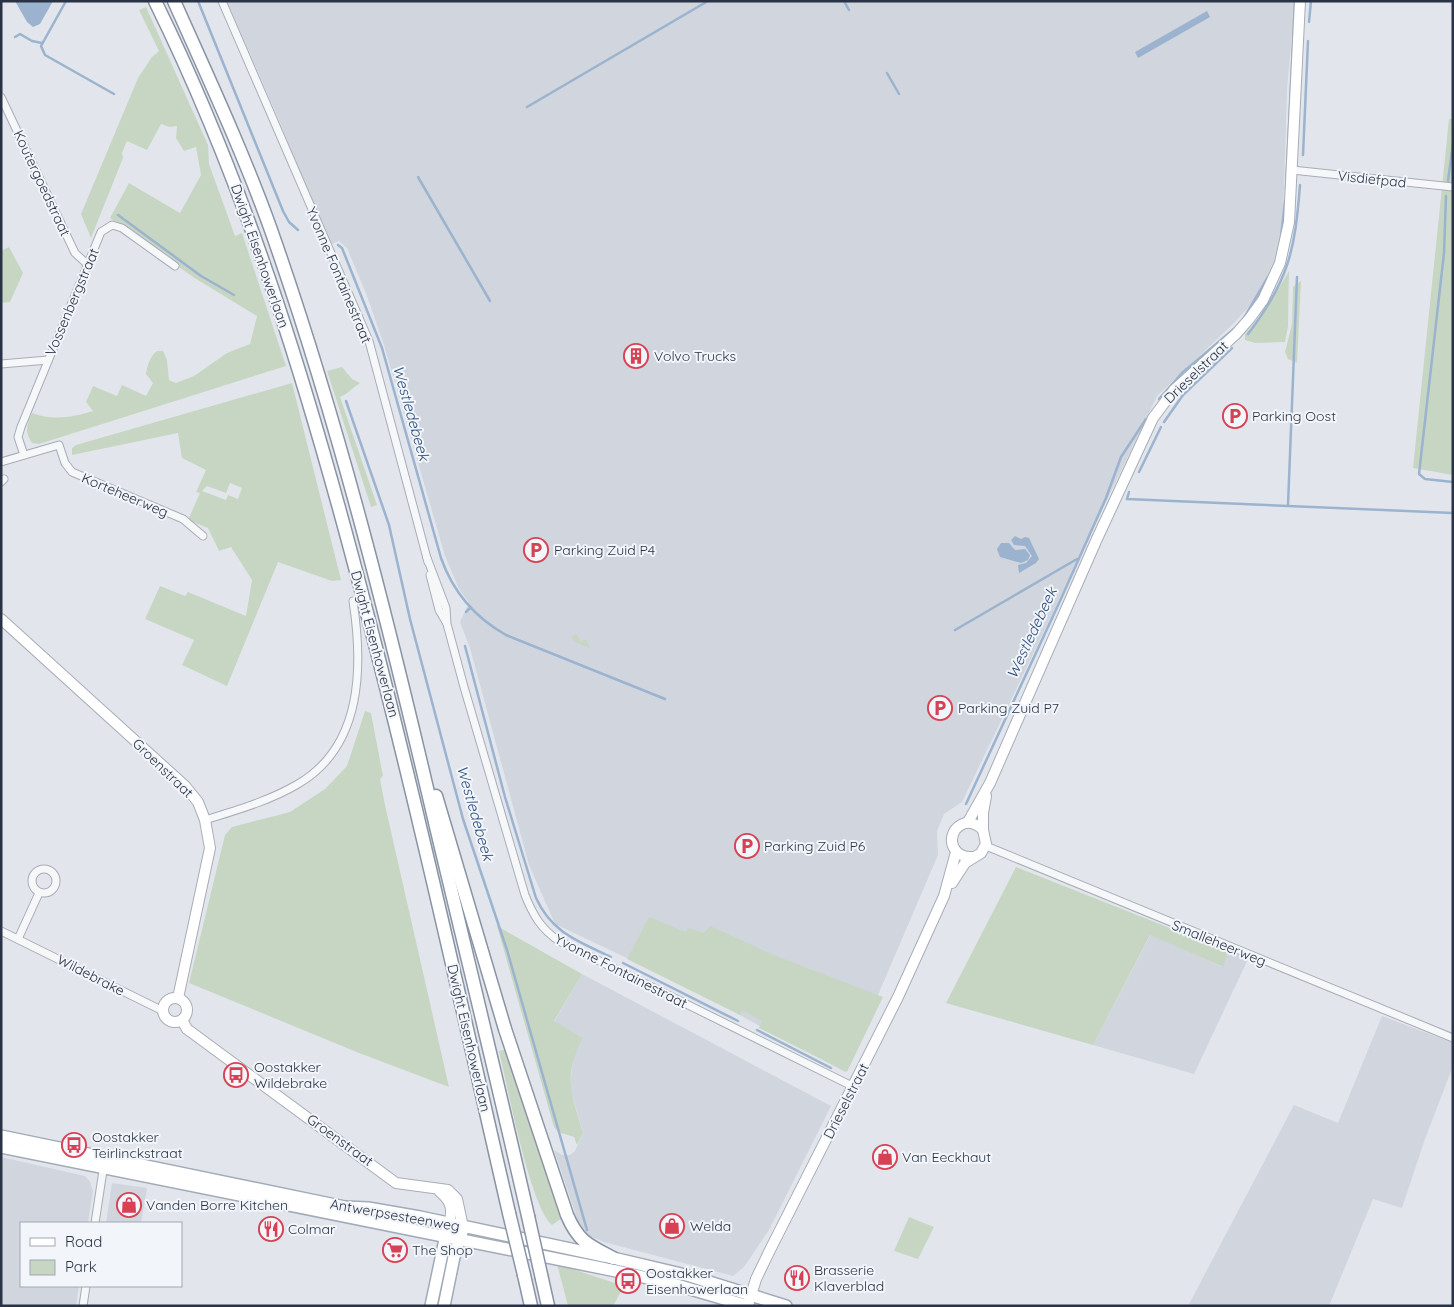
<svg xmlns="http://www.w3.org/2000/svg" width="1454" height="1307" font-family="Quicksand,sans-serif">
<style>
.built{fill:#d0d5de}
.green{fill:#c7d6c3;fill-rule:evenodd}
.water{fill:#9bb3ce}
.lines{fill:none;stroke-linecap:round;stroke-linejoin:round}
.stream{stroke:#9bb3ce;stroke-width:2.5}
.street-casing{stroke:#a7adb7;stroke-width:9}
.secondary-casing{stroke:#a7adb7;stroke-width:12}
.primary-casing{stroke:#a1aab8;stroke-width:14}
.highway-casing{stroke:#8993a4;stroke-width:15}
.street{stroke:#f6f7f9;stroke-width:7}
.secondary{stroke:#fff;stroke-width:10}
.primary{stroke:#fff;stroke-width:11}
.highway{stroke:#fff;stroke-width:12}
.highway-bridge-casing{stroke:#8993a4;stroke-width:15;stroke-linecap:butt}
.highway-bridge{stroke:#fff;stroke-width:12}
.labels{text-anchor:middle;stroke-width:4;stroke-linejoin:round;paint-order:stroke}
.street-label{font-size:14px;fill:#293345;stroke:#f2f5f9}
.poi-label{font-size:14px;fill:#293345;stroke:#f2f5f9;text-anchor:start}
.water-label{font-size:15px;font-style:italic;fill:#2f507d;stroke:#f2f5f9}
</style>
<rect width="100%" height="100%" fill="#e2e6ec"/>
<!-- built -->
<g class="built">
<path d="M 227,1 L 1295,1 L 1287,89 L 1283,220 L 1276,260 L 1256,299 L 1232,325 L 1157,396 L 962,802 L 944,814 L 937,831 L 938,855 L 845,1072 L 688,987 L 555,924 L 529,865 L 470,648 L 460,622 L 469,603 L 459,589 L 445,556 L 384,345 L 367,296 L 347,248 L 339,241 L 332,244 L 309,198 L 282,127 Z"/>
<path d="M 1151,934 L 1222,967 L 1228,951 L 1248,959 L 1194,1074 L 1093,1045 Z"/>
<path d="M 582,974 L 831,1106 L 769,1230 L 744,1267 L 733,1276 L 604,1242 L 582,1233 L 554,1150 L 562,1155 L 570,1155 L 575,1151 L 583,1133 L 570,1087 L 573,1056 L 583,1038 L 554,1022 Z"/>
<path d="M 1382,1016 L 1453,1043 L 1453,1066 L 1425,1139 L 1402,1208 L 1373,1199 L 1329,1306 L 1188,1306 L 1294,1105 L 1338,1123 Z"/>
<path d="M 1,1157 L 85,1176 L 90,1182 L 93,1191 L 88,1223 L 21,1223 L 21,1286 L 79,1286 L 76,1306 L 1,1306 Z"/>
<path d="M 112,1183 L 147,1188 L 141,1223 L 106,1223 Z"/>
</g>
<!-- green -->
<g class="green">
<path d="M 146,7 L 208,145 L 209,164 L 235,236 L 242,233 L 286,366 L 39,444 L 32,443 C 24,432 27,424 32,413 C 52,421 74,417 93,411 L 86,402 L 93,386 L 117,396 L 122,385 L 146,396 L 153,383 L 146,374 C 147,366 150,356 157,351 L 163,351 L 167,360 L 169,380 L 176,383 L 194,376 L 227,353 L 250,344 L 257,316 L 193,277 L 110,218 L 129,183 L 180,213 L 201,175 L 196,147 L 184,151 L 176,138 L 177,126 L 170,127 L 161,124 L 147,150 L 127,141 L 122,153 L 123,158 L 91,238 L 81,214 L 138,78 L 152,57 L 159,51 L 139,10 Z"/>
<path d="M 1449,119 L 1453,119 L 1453,475 L 1413,468 Z"/>
<path d="M 9,247 L 23,273 L 10,302 L 1,303 L 1,251 Z"/>
<path d="M 1289,271 L 1288,326 L 1285,342 L 1255,343 L 1245,340 L 1245,334 L 1264,312 Z"/>
<path d="M 1301,281 L 1297,363 L 1288,359 L 1285,352 L 1292,324 L 1293,287 Z"/>
<path d="M 342,367 L 352,379 L 360,383 C 352,388 348,394 340,397 L 377,505 L 371,507 L 327,371 Z"/>
<path d="M 292,383 L 341,580 L 332,581 L 278,562 L 227,686 L 182,665 L 194,640 L 145,619 L 160,586 L 185,596 L 188,592 L 246,616 L 252,580 L 231,547 L 219,551 L 208,528 L 188,520 L 200,493 L 196,492 L 206,470 L 182,458 L 178,433 L 72,455 L 72,448 L 76,445 ZM 230,483 L 242,488 L 238,499 L 228,495 L 226,500 L 202,491 L 207,486 L 226,493 Z"/>
<path d="M 576,634 L 581,642 L 586,639 L 590,648 L 575,642 L 571,637 Z"/>
<path d="M 365,711 L 371,713 L 383,776 L 380,779 L 385,805 L 449,1087 L 359,1053 L 189,983 L 225,835 L 232,827 L 290,812 L 325,789 L 347,766 Z"/>
<path d="M 1016,867 L 1228,951 L 1223,967 L 1150,935 L 1093,1045 L 946,1003 Z"/>
<path d="M 649,917 L 685,932 L 689,928 L 704,933 L 710,926 L 776,956 L 883,997 L 847,1072 L 759,1028 L 762,1021 L 742,1010 L 740,1015 L 627,959 Z"/>
<path d="M 497,926 L 582,974 L 554,1021 L 583,1038 C 562,1076 572,1095 583,1133 L 577,1145 L 574,1137 L 558,1132 L 554,1127 Z"/>
<path d="M 508,1049 L 562,1218 L 552,1225 C 530,1206 507,1084 499,1051 Z"/>
<path d="M 909,1217 L 934,1227 L 918,1259 L 894,1251 Z"/>
<path d="M 557,1264 L 624,1286 L 613,1306 L 568,1306 Z"/>
</g>
<!-- water -->
<g class="water">
<path d="M 15,1 L 53,1 L 40,24 L 33,27 L 27,22 Z"/>
<path d="M 1207,11 L 1210,17 L 1138,58 L 1135,52 Z"/>
<path d="M 1015,536 L 1021,539 L 1025,537 L 1029,538 L 1039,559 L 1036,563 L 1019,573 L 1018,565 L 1026,563 L 1032,556 L 1025,546 L 1014,545 L 1011,540 Z"/>
<path d="M 1001,543 L 1009,543 L 1015,550 L 1025,549 L 1030,555 L 1028,560 L 1021,563 L 1000,557 L 997,549 Z"/>
</g>
<g class="lines">
<!-- stream -->
<g class="stream">
<path d="M 66,1 L 41,46 L 45,55 L 114,94"/>
<path d="M 198,1 L 283,211 L 289,222 L 298,230"/>
<path d="M 844,1 L 849,10"/>
<path d="M 1309,22 L 1311,1"/>
<path d="M 15,37 L 20,34 L 32,41 L 42,43"/>
<path d="M 887,73 L 899,94"/>
<path d="M 527,107 L 708,1"/>
<path d="M 1303,155 L 1308,41"/>
<path d="M 418,177 L 490,301"/>
<path d="M 1448,181 L 1453,143"/>
<path d="M 1286,189 L 1295,1"/>
<path d="M 1446,196 L 1444,253 L 1419,474 L 1425,479 L 1453,482"/>
<path d="M 118,215 L 201,276 L 234,295"/>
<path d="M 1281,237 L 1285,202"/>
<path d="M 338,245 L 342,248 L 382,348 L 441,558 C 453,592 474,617 506,635 L 665,699"/>
<path d="M 1244,318 L 1268,277"/>
<path d="M 1248,334 C 1289,280 1295,250 1300,185"/>
<path d="M 1159,399 L 1182,373 L 1235,328"/>
<path d="M 346,401 L 389,525 L 410,619 L 463,819 L 507,950 L 587,1230"/>
<path d="M 1164,422 L 1183,395 L 1232,348"/>
<path d="M 1139,472 L 1161,427"/>
<path d="M 1129,492 L 1127,499 L 1453,513"/>
<path d="M 1288,505 L 1297,277"/>
<path d="M 466,612 L 470,608"/>
<path d="M 955,630 L 1077,559"/>
<path d="M 465,646 L 505,797 L 536,898 C 552,933 578,941 611,957"/>
<path d="M 966,804 L 1060,601 L 1106,498 L 1121,457 L 1146,419"/>
<path d="M 623,963 L 738,1021"/>
<path d="M 757,1030 L 831,1068"/>
</g>
<defs>
<g id="street">
<path d="M 222,1 L 369,341 L 428,562"/>
<path d="M 1,97 L 75,253 L 87,264"/>
<path d="M 1292,170 L 1453,187"/>
<path d="M 1,364 L 48,360"/>
<path d="M 24,455 L 18,437 L 21,427 L 101,232 L 112,225 L 122,228 L 175,266"/>
<path d="M 1,462 L 59,445 L 65,463 L 72,472 L 183,519 L 203,536"/>
<path d="M 1,482 L 4,479"/>
<path d="M 427,558 L 446,608 L 447,624 L 464,687 L 525,895 C 533,915 541,929 559,941 L 854,1087"/>
<path d="M 430,575 L 439,610 L 446,622"/>
<path d="M 205,820 C 237,810 269,801 298,784 C 363,746 363,666 353,601"/>
<path d="M 986,846 L 1453,1038"/>
<circle cx="44" cy="881" r="12"/>
<path d="M 1,931 L 163,1011"/>
<path d="M 18,939 L 39,893"/>
<path d="M 95,1223 L 104,1164"/>
<path d="M 83,1306 L 86,1286"/>
</g>
<g id="secondary">
<path d="M 1,619 L 185,786 L 198,802 L 205,820 L 210,848 L 178,998"/>
<path d="M 968,822 L 990,783 L 1096,541 L 1153,418 L 1174,390 L 1236,334 L 1250,318 L 1263,300 L 1280,263 L 1289,222 L 1300,1"/>
<path d="M 983,830 L 983,813 L 986,796"/>
<path d="M 952,883 L 965,863 L 981,853 L 986,844 L 983,830 C 974,821 964,820 955,830 C 947,844 956,858 973,857"/>
<circle cx="175" cy="1010" r="12"/>
<path d="M 182,1020 L 187,1029 L 396,1183 L 448,1190 L 457,1199 L 463,1227"/>
<path d="M 440,1192 C 452,1202 453,1210 449,1224"/>
<path d="M 749,1302 L 756,1279 L 770,1250 L 898,997 L 944,896 L 956,852"/>
</g>
<g id="primary">
<path d="M 1,1136 L 345,1207 L 368,1208 L 420,1217 L 613,1258 L 690,1276 L 786,1306"/>
<path d="M 1,1147 L 616,1271 L 670,1283 L 748,1306"/>
<path d="M 431,1306 L 447,1230"/>
<path d="M 444,1306 L 454,1257 L 462,1232"/>
</g>
<g id="highway">
<path d="M 155,1 C 251,196 313,404 367,613 C 419,812 463,1013 509,1213"/>
<path d="M 174,1 C 208,77 243,152 271,230 C 340,426 390,629 437,831 C 468,960 499,1088 528,1216"/>
<path d="M 436,796 L 505,1029 L 567,1215 C 578,1241 588,1245 613,1258"/>
<path d="M 524,1275 L 531,1306"/>
<path d="M 542,1279 L 548,1306"/>
</g>
</defs>
<!-- street casing -->
<use href="#street" class="street-casing"/>
<!-- secondary casing -->
<use href="#secondary" class="secondary-casing"/>
<!-- primary casing -->
<use href="#primary" class="primary-casing"/>
<!-- highway casing -->
<use href="#highway" class="highway-casing"/>
<!-- street -->
<use href="#street" class="street"/>
<!-- secondary -->
<use href="#secondary" class="secondary"/>
<!-- primary -->
<use href="#primary" class="primary"/>
<!-- highway -->
<use href="#highway" class="highway"/>
<defs>
<g id="highway-bridge">
<path d="M 509,1213 L 524,1275"/>
<path d="M 528,1216 L 542,1279"/>
</g>
</defs>
<!-- highway-bridge casing -->
<use href="#highway-bridge" class="highway-bridge-casing"/>
<!-- highway-bridge -->
<use href="#highway-bridge" class="highway-bridge"/>
</g>
<!-- icons -->
<defs>
<symbol id="building-ring" viewBox="-11 -11 22 22"><circle r="9.5" fill="#f2f5f9" stroke="#d84053" stroke-width="1.5"/><path d="M-4-6H4V6H1V3H-1V6H-4ZM-2.5-4.3h1.7v1.8h-1.7ZM.8-4.3h1.7v1.8H.8ZM-2.5-1h1.7V.8h-1.7ZM.8-1h1.7V.8H.8Z" fill="#d84053"/></symbol>
<symbol id="parking-ring" viewBox="-11 -11 22 22"><circle r="9.5" fill="#f2f5f9" stroke="#d84053" stroke-width="1.5"/><path d="M-3.5-5.5H1a3.5 3.5 0 0 1 0 7H-1V5.5H-3.5ZM-1-3.4V-.6H.8a1.4 1.4 0 0 0 0-2.8Z" fill="#d84053"/></symbol>
<symbol id="bus-ring" viewBox="-11 -11 22 22"><circle r="9.5" fill="#f2f5f9" stroke="#d84053" stroke-width="1.5"/><path d="M-5-6H5V4H4V6H2V4H-2V6H-4V4H-5ZM-3.5-4V0h7V-4ZM-3.5 1.2v1.5H-2V1.2ZM2 1.2v1.5H3.5V1.2Z" fill="#d84053"/></symbol>
<symbol id="shop-ring" viewBox="-11 -11 22 22"><circle r="9.5" fill="#f2f5f9" stroke="#d84053" stroke-width="1.5"/><path d="M-5-2.5h2.3a2.7 3.5 0 0 1 5.4 0H5L5.5 6h-11ZM-1.5-2.5h3a1.5 2.3 0 0 0-3 0Z" fill="#d84053"/></symbol>
<symbol id="restaurant-ring" viewBox="-11 -11 22 22"><circle r="9.5" fill="#f2f5f9" stroke="#d84053" stroke-width="1.5"/><path d="M-5-6h1v4h1v-4h1v4h1v-4h1v5L-1.5 .5V6h-2V.5L-5-1ZM5-6V6H3V1.5H1.5Q1.5-4 5-6Z" fill="#d84053"/></symbol>
<symbol id="supermarket-ring" viewBox="-11 -11 22 22"><circle r="9.5" fill="#f2f5f9" stroke="#d84053" stroke-width="1.5"/><path d="M-6-5.5h2.5l.6 2H6L4.5 2H-2.5L-4.4-4H-6ZM-1.5 3.2a1.3 1.3 0 1 0 .1 0ZM3 3.2a1.3 1.3 0 1 0 .1 0Z" fill="#d84053"/></symbol>
</defs>
<g fill-rule="evenodd">
<use href="#building-ring" x="622" y="342" width="28" height="28"/>
<use href="#parking-ring" x="1221" y="402" width="28" height="28"/>
<use href="#parking-ring" x="522" y="536" width="28" height="28"/>
<use href="#parking-ring" x="926" y="694" width="28" height="28"/>
<use href="#parking-ring" x="733" y="832" width="28" height="28"/>
<use href="#bus-ring" x="222" y="1061" width="28" height="28"/>
<use href="#bus-ring" x="60" y="1131" width="28" height="28"/>
<use href="#shop-ring" x="871" y="1143" width="28" height="28"/>
<use href="#shop-ring" x="115" y="1191" width="28" height="28"/>
<use href="#shop-ring" x="658" y="1212" width="28" height="28"/>
<use href="#restaurant-ring" x="257" y="1215" width="28" height="28"/>
<use href="#supermarket-ring" x="381" y="1236" width="28" height="28"/>
<use href="#restaurant-ring" x="783" y="1264" width="28" height="28"/>
<use href="#bus-ring" x="614" y="1267" width="28" height="28"/>
</g>
<g class="labels">
<!-- street labels -->
<g class="street-label">
<text transform="translate(1372 179) rotate(6)" y="5">Visdiefpad</text>
<text transform="translate(42 183) rotate(65)" y="5">Koutergoedstraat</text>
<text transform="translate(260 256) rotate(71)" y="5">Dwight Eisenhowerlaan</text>
<text transform="translate(339 275) rotate(67)" y="5">Yvonne Fontainestraat</text>
<text transform="translate(72 302) rotate(-67)" y="5">Vossenbergstraat</text>
<text transform="translate(1196 372) rotate(-44)" y="5">Drieselstraat</text>
<text transform="translate(125 495) rotate(23)" y="5">Korteheerweg</text>
<text transform="translate(375 644) rotate(75)" y="5">Dwight Eisenhowerlaan</text>
<text transform="translate(163 768) rotate(44)" y="5">Groenstraat</text>
<text transform="translate(1219 943) rotate(22)" y="5">Smalleheerweg</text>
<text transform="translate(621 971) rotate(27)" y="5">Yvonne Fontainestraat</text>
<text transform="translate(91 975) rotate(27)" y="5">Wildebrake</text>
<text transform="translate(469 1038) rotate(77)" y="5">Dwight Eisenhowerlaan</text>
<text transform="translate(846 1101) rotate(-63)" y="5">Drieselstraat</text>
<text transform="translate(340 1140) rotate(36)" y="5">Groenstraat</text>
<text transform="translate(395 1215) rotate(10)" y="5">Antwerpsesteenweg</text>
</g>
<!-- poi labels -->
<g class="poi-label">
<text x="654" y="361">Volvo Trucks</text>
<text x="1252" y="421">Parking Oost</text>
<text x="554" y="555">Parking Zuid P4</text>
<text x="958" y="713">Parking Zuid P7</text>
<text x="764" y="851">Parking Zuid P6</text>
<text x="254" y="1072">Oostakker<tspan x="254" dy="16">Wildebrake</tspan></text>
<text x="92" y="1142">Oostakker<tspan x="92" dy="16">Teirlinckstraat</tspan></text>
<text x="902" y="1162">Van Eeckhaut</text>
<text x="146" y="1210">Vanden Borre Kitchen</text>
<text x="690" y="1231">Welda</text>
<text x="288" y="1234">Colmar</text>
<text x="412" y="1255">The Shop</text>
<text x="814" y="1275">Brasserie<tspan x="814" dy="16">Klaverblad</tspan></text>
<text x="646" y="1278">Oostakker<tspan x="646" dy="16">Eisenhowerlaan</tspan></text>
</g>
<!-- water labels -->
<g class="water-label">
<text transform="translate(411 413) rotate(74)" y="5">Westledebeek</text>
<text transform="translate(1032 633) rotate(-65)" y="5">Westledebeek</text>
<text transform="translate(475 813) rotate(74)" y="5">Westledebeek</text>
</g>
</g>
<!-- border -->
<rect width="1454" height="1307" fill="none" stroke="#293345" stroke-width="5"/>
<!-- legend -->
<rect x="20" y="1222" width="162" height="65" fill="#f2f5f9" stroke="#a2a7b1"/>
<rect x="30" y="1238" width="25" height="8" fill="#ffffff" stroke="#a2a7b1"/>
<text x="65" y="1247" font-size="15" fill="#293345">Road</text>
<rect x="30" y="1260" width="25" height="15" fill="#c7d6c3" stroke="#a2a7b1"/>
<text x="65" y="1272" font-size="15" fill="#293345">Park</text>
</svg>
